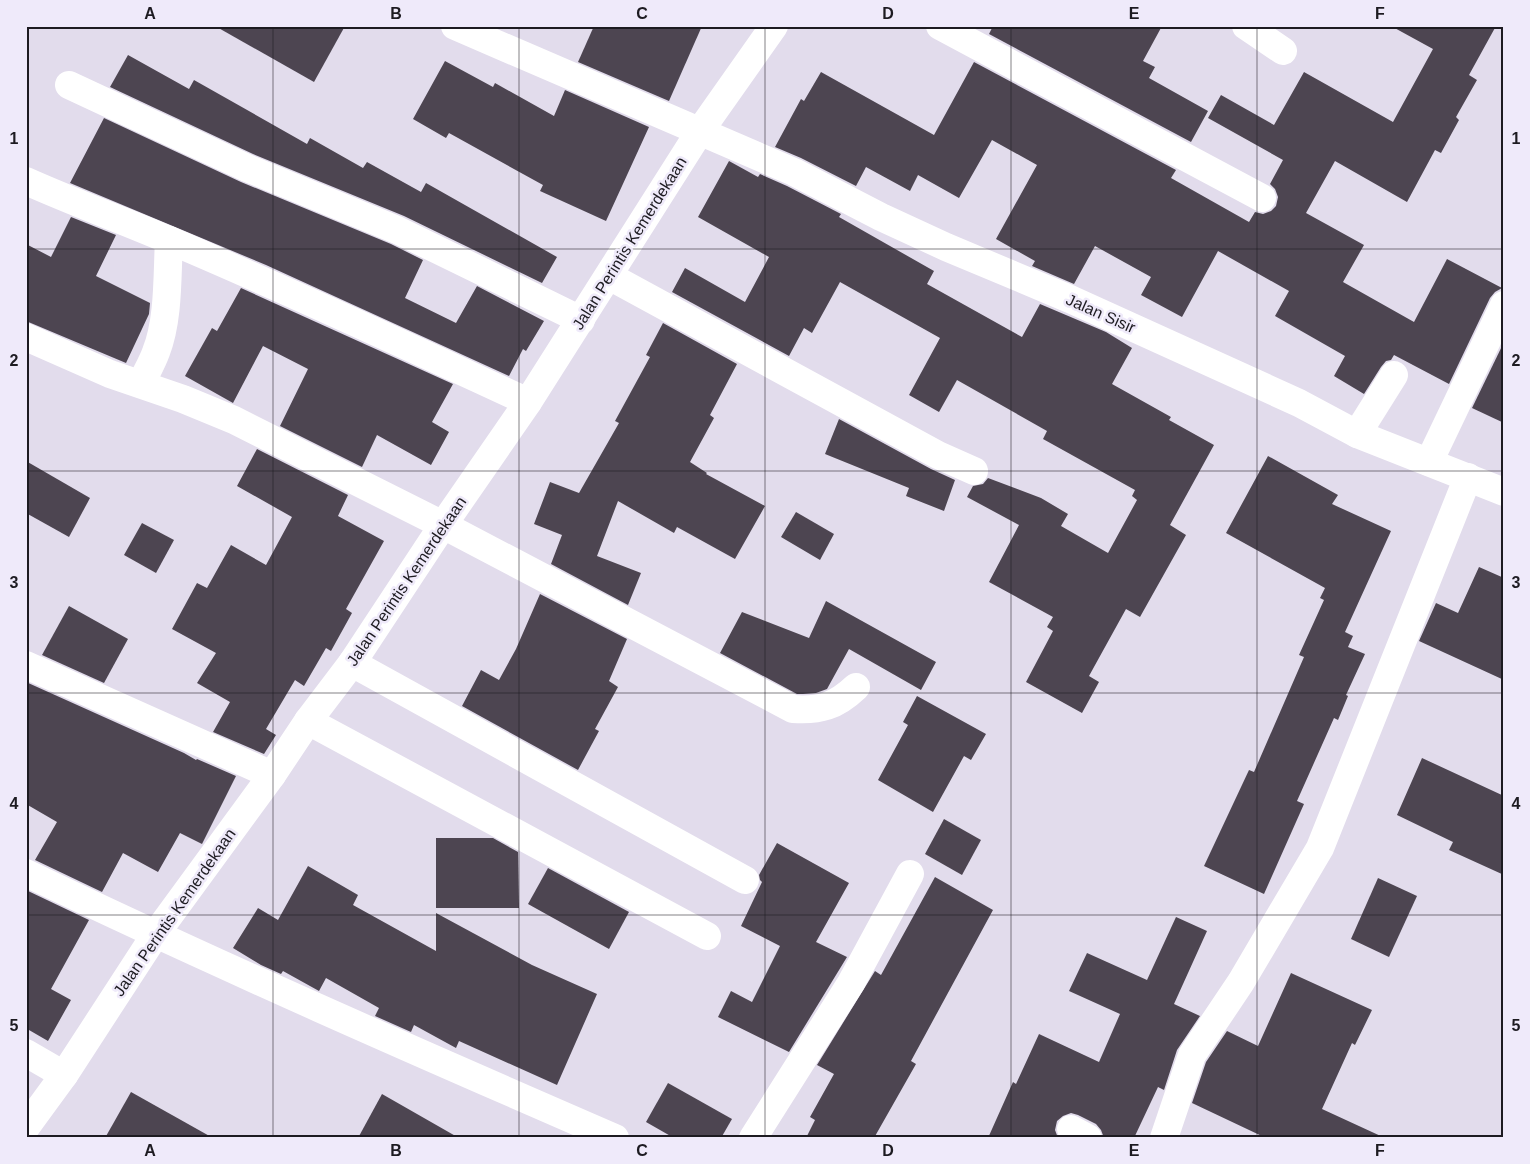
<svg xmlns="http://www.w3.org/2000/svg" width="1530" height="1164" font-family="Helvetica,sans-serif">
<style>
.building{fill:#4d4551}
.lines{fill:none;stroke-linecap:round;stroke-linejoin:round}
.minor{stroke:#fff;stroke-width:28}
.grid{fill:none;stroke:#1d1b21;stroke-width:1;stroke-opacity:0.55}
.labels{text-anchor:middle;stroke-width:5;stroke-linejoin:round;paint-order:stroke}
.street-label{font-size:16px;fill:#1d1b21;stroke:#efeafa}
.neatline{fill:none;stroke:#1d1b21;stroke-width:2}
.grid-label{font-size:16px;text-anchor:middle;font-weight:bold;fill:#1d1b21}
</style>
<rect width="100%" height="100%" fill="#e2dcec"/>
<!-- building -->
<g class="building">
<path d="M 215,26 L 345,26 L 314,82 Z"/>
<path d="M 594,26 L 702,26 L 669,101 L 578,62 Z"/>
<path d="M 993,26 L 1162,26 L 1143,61 L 1155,67 L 1149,78 L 1208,111 L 1191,142 L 989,34 Z"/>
<path d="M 1391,26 L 1496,26 L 1469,75 L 1477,80 L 1456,117 L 1459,120 L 1441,153 L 1435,150 L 1407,202 L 1335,161 L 1306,213 L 1364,245 L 1343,282 L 1414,322 L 1447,259 L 1502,288 L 1495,292 L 1490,298 L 1449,384 L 1394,355 L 1391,360 L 1386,361 L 1381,367 L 1364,394 L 1334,376 L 1345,356 L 1275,316 L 1289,291 L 1218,251 L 1182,317 L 1141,295 L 1151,277 L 1095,246 L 1074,284 L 1032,266 L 1035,261 L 996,239 L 1037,165 L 992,140 L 959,198 L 918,175 L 910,191 L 866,167 L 856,186 L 801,158 L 775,147 L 801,99 L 804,101 L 821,72 L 934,135 L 974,62 L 1176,170 L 1171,178 L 1249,222 L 1255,212 L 1263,214 L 1271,211 L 1276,206 L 1278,197 L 1275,189 L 1270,184 L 1283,160 L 1208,118 L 1221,95 L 1274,125 L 1304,72 L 1393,122 L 1433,49 Z"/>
<path d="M 128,55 L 189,89 L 194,80 L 307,144 L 310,138 L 363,168 L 367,162 L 421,192 L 426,183 L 557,257 L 542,283 L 404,216 L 253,154 L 110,87 Z"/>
<path d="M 445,61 L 493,87 L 495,83 L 554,116 L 565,90 L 649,127 L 606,221 L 540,191 L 543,185 L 449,133 L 446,138 L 413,119 Z"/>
<path d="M 104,118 L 241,182 L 391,244 L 423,260 L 405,298 L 456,323 L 477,286 L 544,321 L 526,351 L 523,349 L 509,376 L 266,265 L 70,183 Z"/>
<path d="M 729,161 L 758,177 L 760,174 L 787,186 L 841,214 L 839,217 L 934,271 L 927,284 L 1022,337 L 1040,304 L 1106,332 L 1132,348 L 1112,384 L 1171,417 L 1169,420 L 1214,445 L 1170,525 L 1186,535 L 1140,617 L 1126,609 L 1089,676 L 1099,682 L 1082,713 L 1026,682 L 1053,631 L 1047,627 L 1053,617 L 989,582 L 1019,525 L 967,497 L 973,486 L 983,484 L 988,478 L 1041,498 L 1068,514 L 1061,526 L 1108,553 L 1137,500 L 1132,496 L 1135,490 L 1043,439 L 1047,431 L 957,380 L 939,412 L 909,395 L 940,338 L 840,282 L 812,333 L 804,328 L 789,356 L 672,292 L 685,268 L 745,302 L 769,257 L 698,217 Z"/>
<path d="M 71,217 L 116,235 L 96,276 L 150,303 L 149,314 L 126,363 L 26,321 L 26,244 L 51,257 Z"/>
<path d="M 241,288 L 453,384 L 432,422 L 449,432 L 431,465 L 377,435 L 362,467 L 280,426 L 308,369 L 263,346 L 233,403 L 185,376 L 212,328 L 217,331 Z"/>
<path d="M 663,323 L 737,364 L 710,415 L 714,418 L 690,462 L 707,473 L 706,474 L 765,506 L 735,559 L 677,527 L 674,533 L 618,501 L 597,556 L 641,573 L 628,605 L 551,564 L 562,535 L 534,524 L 550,482 L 579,493 L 619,423 L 615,421 L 650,357 L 646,355 Z"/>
<path d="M 1504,342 L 1504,423 L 1472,408 Z"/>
<path d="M 839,419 L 931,469 L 955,480 L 944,511 L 906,496 L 909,488 L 825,454 Z"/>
<path d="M 257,449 L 348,495 L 338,516 L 384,541 L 346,609 L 352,613 L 331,651 L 326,648 L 304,686 L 295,680 L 266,729 L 276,735 L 264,754 L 213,732 L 230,702 L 197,683 L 216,653 L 172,629 L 197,583 L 207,588 L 231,545 L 266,565 L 292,517 L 237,486 Z"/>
<path d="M 1268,456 L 1338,495 L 1332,504 L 1391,531 L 1345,632 L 1353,636 L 1348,647 L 1365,654 L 1346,695 L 1348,696 L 1338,720 L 1334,718 L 1297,801 L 1304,804 L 1264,894 L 1204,866 L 1249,770 L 1254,772 L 1304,657 L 1299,655 L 1324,600 L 1320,598 L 1325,588 L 1226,533 Z"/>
<path d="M 26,461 L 90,498 L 69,537 L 26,513 Z"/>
<path d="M 796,512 L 834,534 L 820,560 L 781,537 Z"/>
<path d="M 142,523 L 174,540 L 156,573 L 124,555 Z"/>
<path d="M 1479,567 L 1504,578 L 1504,680 L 1419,641 L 1436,603 L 1458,613 Z"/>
<path d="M 540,594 L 627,639 L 609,681 L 618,687 L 595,729 L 599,731 L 578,770 L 462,706 L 481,670 L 499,680 L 516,649 Z"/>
<path d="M 826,601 L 936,662 L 921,690 L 849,649 L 827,689 L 816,693 L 803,694 L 797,694 L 720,653 L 742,612 L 809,638 Z"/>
<path d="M 69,606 L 128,639 L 104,683 L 42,655 Z"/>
<path d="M 26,682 L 184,753 L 196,760 L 197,759 L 236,776 L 202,844 L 180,833 L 158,872 L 123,853 L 102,892 L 35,860 L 57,822 L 26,804 Z"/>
<path d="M 917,696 L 986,734 L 971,760 L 964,756 L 933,812 L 878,780 L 908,725 L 903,722 Z"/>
<path d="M 1422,758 L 1504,796 L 1504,875 L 1449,850 L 1453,842 L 1397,815 Z"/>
<path d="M 944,819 L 981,840 L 962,875 L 925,854 Z"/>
<path d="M 436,838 L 493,838 L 518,852 L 519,908 L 436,908 Z"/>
<path d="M 777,843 L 849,883 L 816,942 L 847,957 L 789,1052 L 718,1017 L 731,991 L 752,1002 L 780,946 L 741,926 L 762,882 L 760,880 L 759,875 Z"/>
<path d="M 308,866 L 358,895 L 353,905 L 436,951 L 436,913 L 532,965 L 597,994 L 557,1085 L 459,1041 L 456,1048 L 414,1025 L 411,1032 L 375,1016 L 379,1008 L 326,978 L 319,991 L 283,971 L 281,974 L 261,965 L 233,948 L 258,908 L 278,920 Z"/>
<path d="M 548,868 L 629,912 L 609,949 L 528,904 Z"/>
<path d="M 935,877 L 993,910 L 911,1061 L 916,1064 L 874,1138 L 806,1138 L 815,1120 L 810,1117 L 834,1074 L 817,1065 L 875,971 L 881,975 Z"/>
<path d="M 1378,878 L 1417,896 L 1389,957 L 1351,939 Z"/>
<path d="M 26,890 L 89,920 L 51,989 L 71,1000 L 48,1041 L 29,1030 L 26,1035 Z"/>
<path d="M 1176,917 L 1207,931 L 1174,1004 L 1200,1016 L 1177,1050 L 1164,1090 L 1158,1087 L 1134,1138 L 1104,1138 L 1101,1130 L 1096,1124 L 1078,1115 L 1071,1113 L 1063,1116 L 1057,1121 L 1055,1130 L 1058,1138 L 988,1138 L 1013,1082 L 1016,1084 L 1039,1034 L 1099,1062 L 1120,1014 L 1069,991 L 1087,953 L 1147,980 Z"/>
<path d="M 1291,973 L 1372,1010 L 1355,1045 L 1352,1043 L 1322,1109 L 1385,1138 L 1266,1138 L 1192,1103 L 1206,1062 L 1227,1031 L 1258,1046 Z"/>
<path d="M 668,1083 L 732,1119 L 721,1138 L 674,1138 L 646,1122 Z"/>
<path d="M 131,1092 L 213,1138 L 105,1138 Z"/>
<path d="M 382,1094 L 459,1138 L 358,1138 Z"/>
</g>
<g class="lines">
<!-- minor -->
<g class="minor">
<path d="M 455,26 L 794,172 L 881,217 L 946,247 L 1070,299 L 1299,403 L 1357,434 L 1504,492"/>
<path d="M 940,26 L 1262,198"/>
<path d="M 1246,26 L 1283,51"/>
<path d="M 69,85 L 247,168 L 397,230 L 581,320"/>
<path d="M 26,181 C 73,202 122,220 169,240 C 290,291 409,347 528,402"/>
<path d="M 609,276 L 938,455 L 974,471"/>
<path d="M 26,337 L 110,374 L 183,399 L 234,420 L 443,525 L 793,709 C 820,711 836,706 856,687"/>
<path d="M 141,384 C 146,373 152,363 156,352 C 169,319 167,275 169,240"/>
<path d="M 1357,434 L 1394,375"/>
<path d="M 1429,462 L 1504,305"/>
<path d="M 352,663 L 745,880"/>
<path d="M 26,665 L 272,775"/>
<path d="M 308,721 L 707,936"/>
<path d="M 26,873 C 220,966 417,1052 615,1138"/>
<path d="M 26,1053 L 64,1075"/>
<path d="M 26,1127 L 64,1075 L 155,935 L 272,775 L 308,721 L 352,663 L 443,525 L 528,402 L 700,131 L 774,26"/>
<path d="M 1071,1129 L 1088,1138"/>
<path d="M 753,1138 L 851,983 L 910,874"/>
<path d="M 1164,1138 L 1192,1055 L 1241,982 L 1320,848 L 1468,477"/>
</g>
</g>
<!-- grid -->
<path class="grid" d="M 273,26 L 273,1138M 519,26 L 519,1138M 765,26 L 765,1138M 1011,26 L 1011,1138M 1257,26 L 1257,1138M 26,249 L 1504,249M 26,471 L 1504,471M 26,693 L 1504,693M 26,915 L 1504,915"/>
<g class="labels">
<!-- street labels -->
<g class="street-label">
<text transform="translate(629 243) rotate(-58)" y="6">Jalan Perintis Kemerdekaan</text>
<text transform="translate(1101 313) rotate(24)" y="6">Jalan Sisir</text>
<text transform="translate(406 581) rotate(-56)" y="6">Jalan Perintis Kemerdekaan</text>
<text transform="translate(174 912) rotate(-55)" y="6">Jalan Perintis Kemerdekaan</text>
</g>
</g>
<!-- border -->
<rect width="1530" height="1164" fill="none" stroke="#efeafa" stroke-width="55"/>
<rect x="28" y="28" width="1474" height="1108" class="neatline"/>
<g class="grid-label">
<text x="150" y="19">A</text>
<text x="396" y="19">B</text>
<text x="642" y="19">C</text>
<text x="888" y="19">D</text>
<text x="1134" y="19">E</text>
<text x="1380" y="19">F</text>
<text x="14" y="144">1</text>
<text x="1516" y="144">1</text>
<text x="14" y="366">2</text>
<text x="1516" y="366">2</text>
<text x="14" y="588">3</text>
<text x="1516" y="588">3</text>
<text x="14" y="809">4</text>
<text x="1516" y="809">4</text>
<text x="14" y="1031">5</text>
<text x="1516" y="1031">5</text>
<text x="150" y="1156">A</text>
<text x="396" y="1156">B</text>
<text x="642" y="1156">C</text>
<text x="888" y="1156">D</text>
<text x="1134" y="1156">E</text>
<text x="1380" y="1156">F</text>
</g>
</svg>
